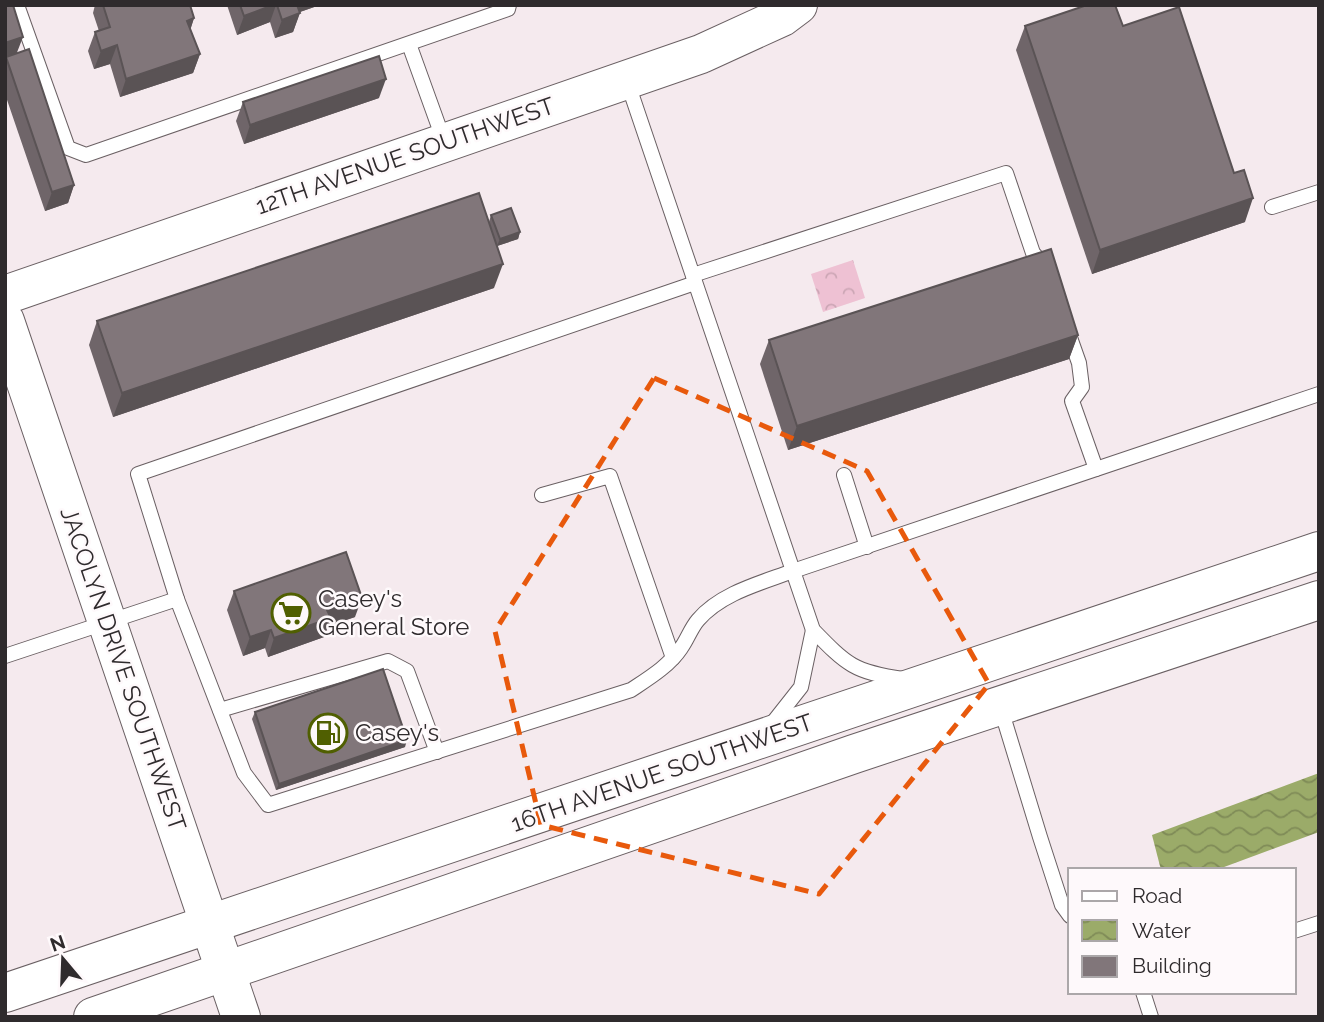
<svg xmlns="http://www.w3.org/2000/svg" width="1324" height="1022" font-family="Raleway,sans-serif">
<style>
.park{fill:url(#park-crowns)}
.water{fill:url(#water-waves)}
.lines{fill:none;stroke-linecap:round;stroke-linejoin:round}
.lane-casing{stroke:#6a6063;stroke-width:16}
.secondary-casing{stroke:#6a6063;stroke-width:40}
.lane{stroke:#fff;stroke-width:14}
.secondary{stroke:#fff;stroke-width:38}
.wall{fill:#6f6569}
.shaded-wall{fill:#5a5355}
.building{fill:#81767a;stroke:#5a5355;stroke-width:2}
.marked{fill:none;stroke:#e8590c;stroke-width:5;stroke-dasharray:14 9;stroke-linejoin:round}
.labels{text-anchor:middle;stroke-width:5;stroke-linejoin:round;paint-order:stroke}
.street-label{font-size:24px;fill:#2f2b2d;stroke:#fef9fb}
.poi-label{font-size:24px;fill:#2f2b2d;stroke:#fef9fb;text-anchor:start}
</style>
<defs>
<pattern id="park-crowns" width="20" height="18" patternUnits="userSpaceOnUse" patternTransform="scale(1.75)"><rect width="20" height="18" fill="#eec1d3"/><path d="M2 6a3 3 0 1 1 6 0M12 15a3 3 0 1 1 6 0" fill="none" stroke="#cca6b5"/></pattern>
<pattern id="water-waves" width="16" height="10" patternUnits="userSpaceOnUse" patternTransform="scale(1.75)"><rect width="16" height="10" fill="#9bab69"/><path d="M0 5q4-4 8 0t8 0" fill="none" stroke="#7f8b57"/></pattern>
</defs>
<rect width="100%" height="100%" fill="#f5eaee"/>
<!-- park -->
<path class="park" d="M 853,260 L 865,298 L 823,312 L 811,274 Z"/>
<!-- water -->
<path class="water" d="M 1319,773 L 1319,832 L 1216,870 L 1161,870 L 1152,835 Z"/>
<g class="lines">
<defs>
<g id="lane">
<path d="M 17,5 L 68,148 L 86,155 L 508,9 L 509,5"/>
<path d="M 409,44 L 444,141"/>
<path d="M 627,81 L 813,630 C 847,665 854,672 903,679"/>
<path d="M 1272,207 L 1319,192"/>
<path d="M 693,275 L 1006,173 L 1033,253 L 1046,267"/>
<path d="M 1067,329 L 1079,363 L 1082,387 L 1072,401 L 1096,469"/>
<path d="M 844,475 L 867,547"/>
<path d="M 542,495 L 610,476 L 673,658"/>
<path d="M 177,599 L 244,773 L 268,805 L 631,690 C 649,678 669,666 681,648 C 687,640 691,628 698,620 C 721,593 761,583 793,571 L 1319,394"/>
<path d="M 5,656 L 177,599 L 138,474 L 695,283"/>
<path d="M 1000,706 L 1040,837 L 1062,905 L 1070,916"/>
<path d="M 220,710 L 388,661 L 407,671 L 437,752"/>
<path d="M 771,725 L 801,687 L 813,630"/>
<path d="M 1294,931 L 1319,923"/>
<path d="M 1143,992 L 1151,1017"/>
</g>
<g id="secondary">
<path d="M 5,295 L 701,54 L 782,17 L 798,5"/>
<path d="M 5,321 L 241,1017"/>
<path d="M 5,993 L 1319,551"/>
<path d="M 93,1017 L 854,754 L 1319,600"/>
</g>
</defs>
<!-- lane casing -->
<use href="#lane" class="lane-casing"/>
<!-- secondary casing -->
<use href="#secondary" class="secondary-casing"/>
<!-- lane -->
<use href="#lane" class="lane"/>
<!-- secondary -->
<use href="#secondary" class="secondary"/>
</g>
<!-- wall -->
<g class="wall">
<path d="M 5,5 L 17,53 L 74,185 L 68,203 L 45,211 L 5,94 Z"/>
<path d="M 95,5 L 190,5 L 194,18 L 190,30 L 200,54 L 193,73 L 120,97 L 110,64 L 94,69 L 88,51 L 95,32 L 99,31 L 93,13 Z"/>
<path d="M 227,5 L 320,5 L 300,12 L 293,32 L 275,38 L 270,22 L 237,35 Z"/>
<path d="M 1025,26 L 1123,26 L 1245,222 L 1092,274 L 1016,50 Z"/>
<path d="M 379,98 L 244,144 L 236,121 L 243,102 Z"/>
<path d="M 491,215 L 520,232 L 518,239 L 497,246 L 489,222 Z"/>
<path d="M 494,288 L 113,417 L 89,345 L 97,321 Z"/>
<path d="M 1078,335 L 1069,359 L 788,450 L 760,364 L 769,340 Z"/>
<path d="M 234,591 L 355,617 L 328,626 L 324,637 L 268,657 L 265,648 L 243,656 L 227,610 Z"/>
<path d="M 255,712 L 405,747 L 276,790 L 252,719 Z"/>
</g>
<!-- shaded-wall -->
<g class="shaded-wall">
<path d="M 273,5 L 276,5 L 270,22 L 237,35 L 244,16 Z"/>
<path d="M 292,5 L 320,5 L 288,16 Z"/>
<path d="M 300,13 L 293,32 L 275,38 L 282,20 Z"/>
<path d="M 194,18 L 188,37 L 187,21 Z"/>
<path d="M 23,37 L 16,55 L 6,57 L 5,59 L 5,43 Z"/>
<path d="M 117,45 L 110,64 L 94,69 L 101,51 Z"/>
<path d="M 200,54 L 193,73 L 120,97 L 126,79 Z"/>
<path d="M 386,79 L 379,98 L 244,144 L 250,125 Z"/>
<path d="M 74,185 L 68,203 L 45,211 L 52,192 Z"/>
<path d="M 1253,198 L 1245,222 L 1092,274 L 1100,250 Z"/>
<path d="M 520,232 L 518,239 L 497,246 L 500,239 Z"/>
<path d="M 503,264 L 494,288 L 113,417 L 122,393 Z"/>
<path d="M 1078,335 L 1069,359 L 788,450 L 797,426 Z"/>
<path d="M 362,598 L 355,617 L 328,626 L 324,637 L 268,657 L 274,638 L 327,610 Z"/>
<path d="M 271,630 L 265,648 L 243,656 L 250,637 Z"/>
<path d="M 407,740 L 405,747 L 276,790 L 279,784 Z"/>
</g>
<!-- building -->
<g class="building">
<path d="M 5,5 L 13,5 L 23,37 L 5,43 Z"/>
<path d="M 103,5 L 190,5 L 194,18 L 187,21 L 200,54 L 126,79 L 117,45 L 101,51 L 95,32 L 110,27 Z"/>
<path d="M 240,5 L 273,5 L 244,16 Z"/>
<path d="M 277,5 L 297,5 L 300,13 L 282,20 Z"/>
<path d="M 1087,5 L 1115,5 L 1123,26 L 1179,7 L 1234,173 L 1244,170 L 1253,198 L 1100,250 L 1025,26 Z"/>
<path d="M 29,49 L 74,185 L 52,192 L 6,57 Z"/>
<path d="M 379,56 L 386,79 L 250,125 L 243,102 Z"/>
<path d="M 479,193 L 503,264 L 122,393 L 97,321 Z"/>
<path d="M 511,208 L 520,232 L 500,239 L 491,215 Z"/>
<path d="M 1051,249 L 1078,335 L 797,426 L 769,340 Z"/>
<path d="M 346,552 L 362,598 L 327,610 L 331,618 L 274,638 L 271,630 L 250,637 L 234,591 Z"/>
<path d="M 383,669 L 407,740 L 279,784 L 255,712 Z"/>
</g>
<!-- marked area -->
<path class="marked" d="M 654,378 L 867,471 L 989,684 L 819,894 L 541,825 L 495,631 Z"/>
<!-- icons -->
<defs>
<symbol id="supermarket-ring" viewBox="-11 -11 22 22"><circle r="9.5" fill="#fef9fb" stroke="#505f01" stroke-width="1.5"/><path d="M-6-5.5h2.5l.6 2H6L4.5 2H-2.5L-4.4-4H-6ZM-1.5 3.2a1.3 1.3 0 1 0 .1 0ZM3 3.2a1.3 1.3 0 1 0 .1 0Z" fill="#505f01"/></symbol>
<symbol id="fuel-ring" viewBox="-11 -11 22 22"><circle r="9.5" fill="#fef9fb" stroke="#505f01" stroke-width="1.5"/><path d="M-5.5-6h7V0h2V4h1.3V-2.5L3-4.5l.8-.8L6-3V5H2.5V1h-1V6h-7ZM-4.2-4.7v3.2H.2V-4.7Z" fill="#505f01"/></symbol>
</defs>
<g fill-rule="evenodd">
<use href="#supermarket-ring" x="269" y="591" width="44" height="44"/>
<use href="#fuel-ring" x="306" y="711" width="44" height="44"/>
</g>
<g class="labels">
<!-- street labels -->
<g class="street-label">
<text transform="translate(405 156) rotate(-19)" y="8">12TH AVENUE SOUTHWEST</text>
<text transform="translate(123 669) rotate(71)" y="8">JACOLYN DRIVE SOUTHWEST</text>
<text transform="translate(662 773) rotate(-19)" y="8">16TH AVENUE SOUTHWEST</text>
</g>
<!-- poi labels -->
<g class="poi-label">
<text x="318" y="607">Casey's<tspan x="318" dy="28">General Store</tspan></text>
<text x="355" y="741">Casey's</text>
</g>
</g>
<!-- border -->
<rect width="1324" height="1022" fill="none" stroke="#2f2b2d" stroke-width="14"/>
<!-- legend -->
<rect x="1068" y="868" width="228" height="126" fill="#fef9fb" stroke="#aba7a9" stroke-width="2"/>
<rect x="1082" y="891" width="35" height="10" fill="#ffffff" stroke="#aba7a9" stroke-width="2"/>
<text x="1132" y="903" font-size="21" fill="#2f2b2d">Road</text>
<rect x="1082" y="920" width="35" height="21" fill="url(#water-waves)" stroke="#aba7a9" stroke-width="2"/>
<text x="1132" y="938" font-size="21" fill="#2f2b2d">Water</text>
<rect x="1082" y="956" width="35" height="21" fill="#81767a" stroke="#aba7a9" stroke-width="2"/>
<text x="1132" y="973" font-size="21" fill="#2f2b2d">Building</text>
<!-- north arrow -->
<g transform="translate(63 959) rotate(341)" stroke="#fef9fb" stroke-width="5" paint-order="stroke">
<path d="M0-5L12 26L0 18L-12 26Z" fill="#2f2b2d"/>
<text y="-10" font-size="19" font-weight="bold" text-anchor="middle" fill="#2f2b2d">N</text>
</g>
</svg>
